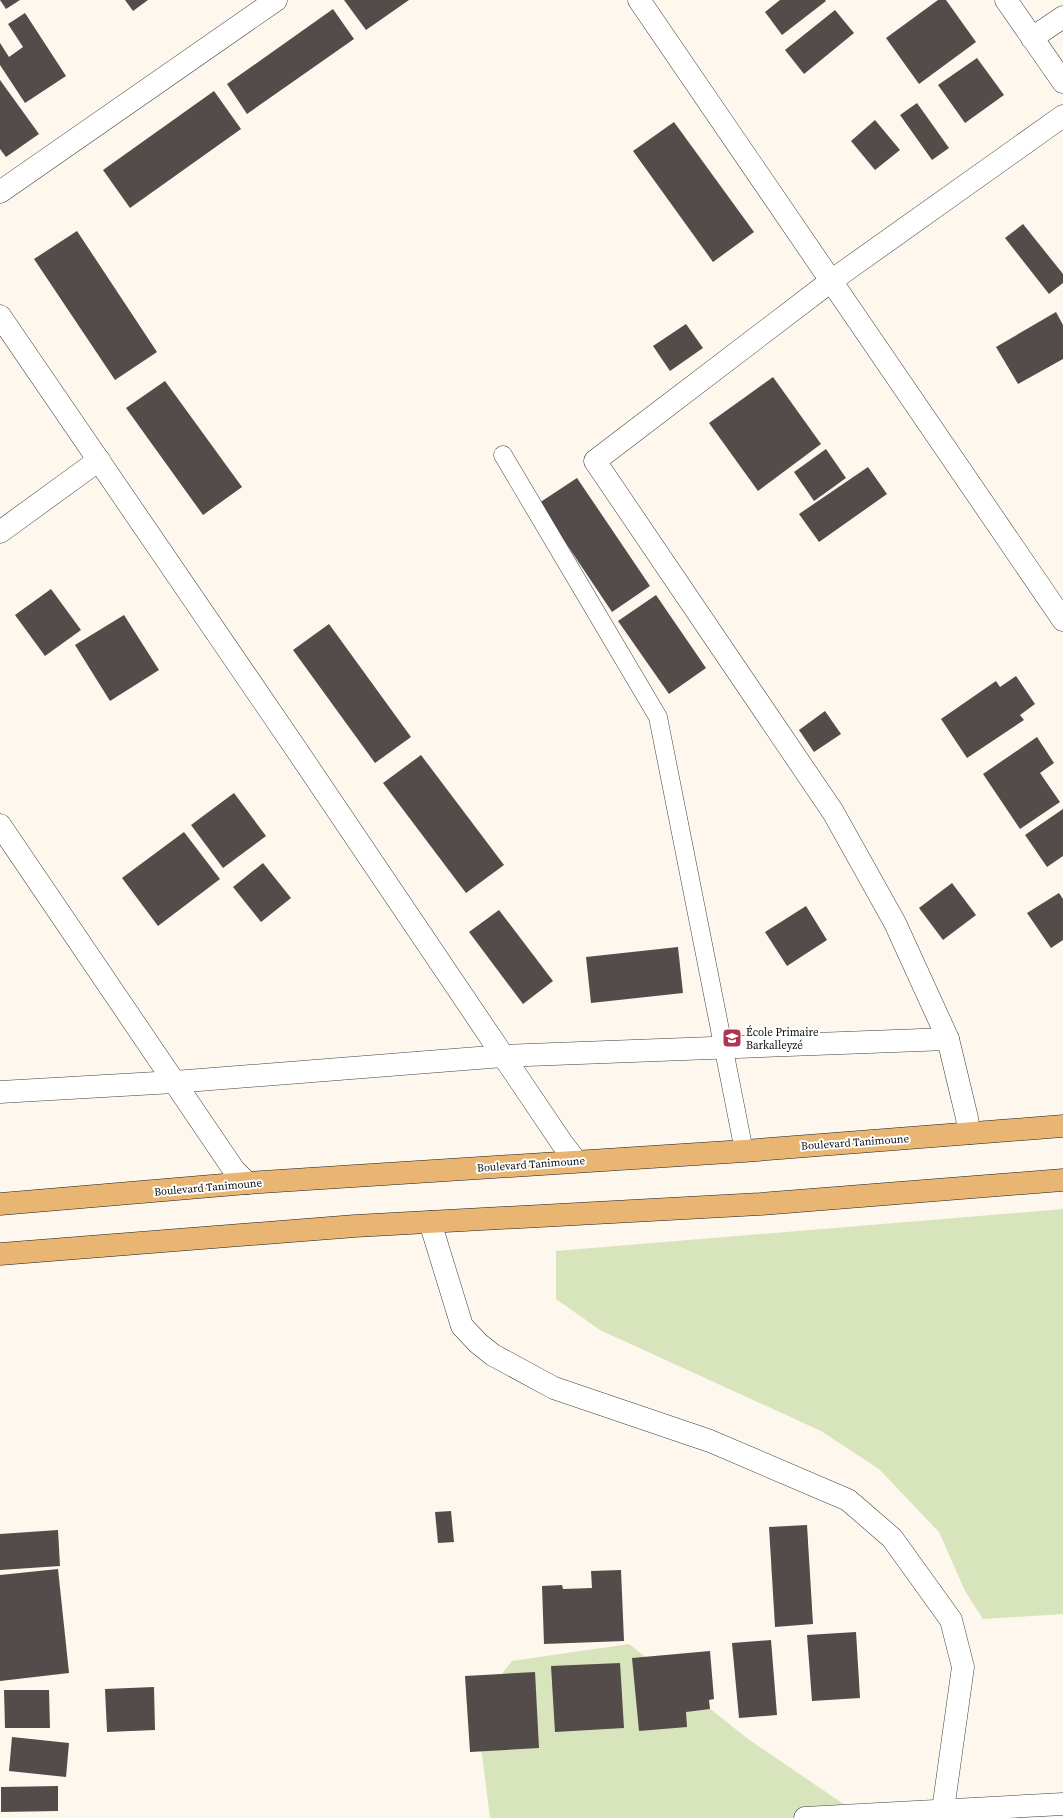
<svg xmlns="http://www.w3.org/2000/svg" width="1063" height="1818" font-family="'Source Serif 4',serif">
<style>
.green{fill:#d8e4bc}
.building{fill:#544c4a}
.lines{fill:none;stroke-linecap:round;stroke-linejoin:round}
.lane-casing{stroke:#404040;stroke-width:19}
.street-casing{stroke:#404040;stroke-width:23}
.primary-casing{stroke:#1e1e1e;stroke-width:23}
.lane{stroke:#fff;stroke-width:18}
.street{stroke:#fff;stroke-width:22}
.primary{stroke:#e9b572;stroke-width:22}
.labels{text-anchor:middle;stroke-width:4;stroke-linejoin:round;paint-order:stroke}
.poi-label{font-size:11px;fill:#0d0d0d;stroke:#fff;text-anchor:start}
.street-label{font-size:11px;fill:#0d0d0d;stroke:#fff}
</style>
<rect width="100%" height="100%" fill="#fdf7ee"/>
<!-- green -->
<g class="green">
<path d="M 1063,1209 L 1063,1614 L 983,1619 L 965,1591 L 939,1532 L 879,1469 L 821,1431 L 600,1330 L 556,1299 L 556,1251 Z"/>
<path d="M 629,1644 L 748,1739 L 864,1818 L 490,1818 L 476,1707 L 512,1661 Z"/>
</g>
<!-- building -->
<g class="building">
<path d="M 0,0 L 20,0 L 6,9 Z"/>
<path d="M 125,0 L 148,0 L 133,11 Z"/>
<path d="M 344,0 L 409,0 L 366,30 Z"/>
<path d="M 780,0 L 825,0 L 826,1 L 782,35 L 765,12 Z"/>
<path d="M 938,0 L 946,0 L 976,42 L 919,84 L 886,38 Z"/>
<path d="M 333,9 L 354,39 L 247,114 L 227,84 Z"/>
<path d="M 835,10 L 854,33 L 804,74 L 785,50 Z"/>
<path d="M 25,13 L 66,76 L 25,103 L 0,65 L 0,43 L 9,57 L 23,47 L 8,24 Z"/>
<path d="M 977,58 L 1004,95 L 965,123 L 938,85 Z"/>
<path d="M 0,80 L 39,134 L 6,157 L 0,149 Z"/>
<path d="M 214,91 L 241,129 L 130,208 L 103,170 Z"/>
<path d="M 917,103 L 949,148 L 932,160 L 900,115 Z"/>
<path d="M 875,120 L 900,150 L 875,170 L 851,141 Z"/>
<path d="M 674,122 L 754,232 L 713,262 L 633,151 Z"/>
<path d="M 1023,224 L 1063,274 L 1063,283 L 1049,294 L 1005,238 Z"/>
<path d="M 77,231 L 157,352 L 115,380 L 34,259 Z"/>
<path d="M 1056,312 L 1063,325 L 1063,359 L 1018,384 L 996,347 Z"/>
<path d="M 686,324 L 703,348 L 670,371 L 653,346 Z"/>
<path d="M 773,377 L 821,444 L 758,491 L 709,423 Z"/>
<path d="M 165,381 L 242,487 L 203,515 L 126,408 Z"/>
<path d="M 826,449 L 846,478 L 814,501 L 794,472 Z"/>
<path d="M 868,467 L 887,494 L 819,542 L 799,514 Z"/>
<path d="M 577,478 L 650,586 L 612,612 L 539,503 Z"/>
<path d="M 51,589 L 81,630 L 45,656 L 15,615 Z"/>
<path d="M 656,595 L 706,668 L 669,694 L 618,621 Z"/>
<path d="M 124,615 L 159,670 L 110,701 L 75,645 Z"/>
<path d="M 329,624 L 411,737 L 375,763 L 293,650 Z"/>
<path d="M 1016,676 L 1035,704 L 1020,715 L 1024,720 L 967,758 L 941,719 L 996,681 L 1000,687 Z"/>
<path d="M 825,711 L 841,734 L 814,752 L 799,730 Z"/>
<path d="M 1037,737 L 1054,763 L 1040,773 L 1060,802 L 1020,829 L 983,774 Z"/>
<path d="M 421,755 L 504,865 L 466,893 L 383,783 Z"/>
<path d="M 234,793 L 266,836 L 223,868 L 191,825 Z"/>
<path d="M 1063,809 L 1063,856 L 1047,867 L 1025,835 Z"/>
<path d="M 184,832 L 220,879 L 158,926 L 122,878 Z"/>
<path d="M 263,863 L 291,898 L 261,922 L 233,887 Z"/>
<path d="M 952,883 L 976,915 L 943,940 L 919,908 Z"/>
<path d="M 1059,893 L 1063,899 L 1063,940 L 1051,948 L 1027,913 Z"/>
<path d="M 806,906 L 827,940 L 787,966 L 765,932 Z"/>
<path d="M 499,910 L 553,981 L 523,1004 L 469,932 Z"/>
<path d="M 678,947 L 683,993 L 591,1003 L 586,957 Z"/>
<path d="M 451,1511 L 454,1542 L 438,1543 L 435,1512 Z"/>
<path d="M 807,1525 L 813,1624 L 775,1627 L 769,1527 Z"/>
<path d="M 58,1530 L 60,1566 L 0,1570 L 0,1534 Z"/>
<path d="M 58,1569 L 69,1673 L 0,1681 L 0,1575 Z"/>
<path d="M 621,1570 L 624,1641 L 544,1644 L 542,1586 L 562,1585 L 563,1589 L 592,1588 L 591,1571 Z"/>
<path d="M 856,1632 L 860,1698 L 812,1701 L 807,1635 Z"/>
<path d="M 771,1640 L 777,1715 L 739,1718 L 732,1643 Z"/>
<path d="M 710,1651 L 714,1699 L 709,1700 L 710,1709 L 686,1712 L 687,1727 L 639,1731 L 632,1658 Z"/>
<path d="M 620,1663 L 624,1728 L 555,1732 L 551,1666 Z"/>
<path d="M 535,1672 L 539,1748 L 470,1752 L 465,1676 Z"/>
<path d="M 154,1687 L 155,1730 L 107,1732 L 105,1689 Z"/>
<path d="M 4,1690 L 49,1690 L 50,1728 L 5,1728 Z"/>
<path d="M 12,1737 L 69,1743 L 66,1777 L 9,1771 Z"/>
<path d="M 58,1786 L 58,1811 L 1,1812 L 1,1787 Z"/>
</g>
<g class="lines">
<defs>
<path id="lane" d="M 503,455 L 658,717 L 744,1151"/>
<g id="street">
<path d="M 639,0 L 1063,620"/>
<path d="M 1006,0 L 1063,82"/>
<path d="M 1032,38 L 1063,17"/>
<path d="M 0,192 L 276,0"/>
<path d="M 0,316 L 294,746 L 562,1143 L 576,1161"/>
<path d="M 0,532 L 99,460"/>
<path d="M 0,825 L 234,1170 L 247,1183"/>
<path d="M 0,1092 L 174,1082 L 503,1056 L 948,1039"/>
<path d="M 969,1133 L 967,1118 L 948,1039 L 895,923 L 833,812 L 595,461 L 831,281 L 1063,116"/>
<path d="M 430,1222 L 462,1326 L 478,1343 L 493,1355 L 554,1388 L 710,1441 L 848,1500 L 892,1538 L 951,1620 L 963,1667 L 943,1810"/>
<path d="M 805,1818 L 1063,1804"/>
</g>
<g id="primary">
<path d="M 0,1204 L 247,1183 L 744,1151 L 1063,1126"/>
<path d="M 0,1254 L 355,1226 L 760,1204 L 1063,1180"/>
</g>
</defs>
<!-- lane casing -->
<use href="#lane" class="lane-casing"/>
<!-- street casing -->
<use href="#street" class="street-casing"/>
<!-- primary casing -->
<use href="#primary" class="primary-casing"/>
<!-- lane -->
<use href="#lane" class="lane"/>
<!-- street -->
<use href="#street" class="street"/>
<!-- primary -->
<use href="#primary" class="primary"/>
</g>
<!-- icons -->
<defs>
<symbol id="school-square" viewBox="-11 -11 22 22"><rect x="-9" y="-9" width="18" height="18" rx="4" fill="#ad3552" stroke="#fff"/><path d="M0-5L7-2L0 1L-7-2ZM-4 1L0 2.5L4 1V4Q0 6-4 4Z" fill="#fff"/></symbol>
</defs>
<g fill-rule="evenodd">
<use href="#school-square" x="721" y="1027" width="22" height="22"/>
</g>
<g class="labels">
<!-- poi labels -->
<g class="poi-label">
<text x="746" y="1036">École Primaire<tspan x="746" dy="13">Barkalleyzé</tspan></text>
</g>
<!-- street labels -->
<g class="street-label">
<text transform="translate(855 1142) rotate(-4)" y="4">Boulevard Tanimoune</text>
<text transform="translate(531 1164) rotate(-4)" y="4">Boulevard Tanimoune</text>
<text transform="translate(208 1187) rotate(-5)" y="4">Boulevard Tanimoune</text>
</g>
</g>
</svg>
